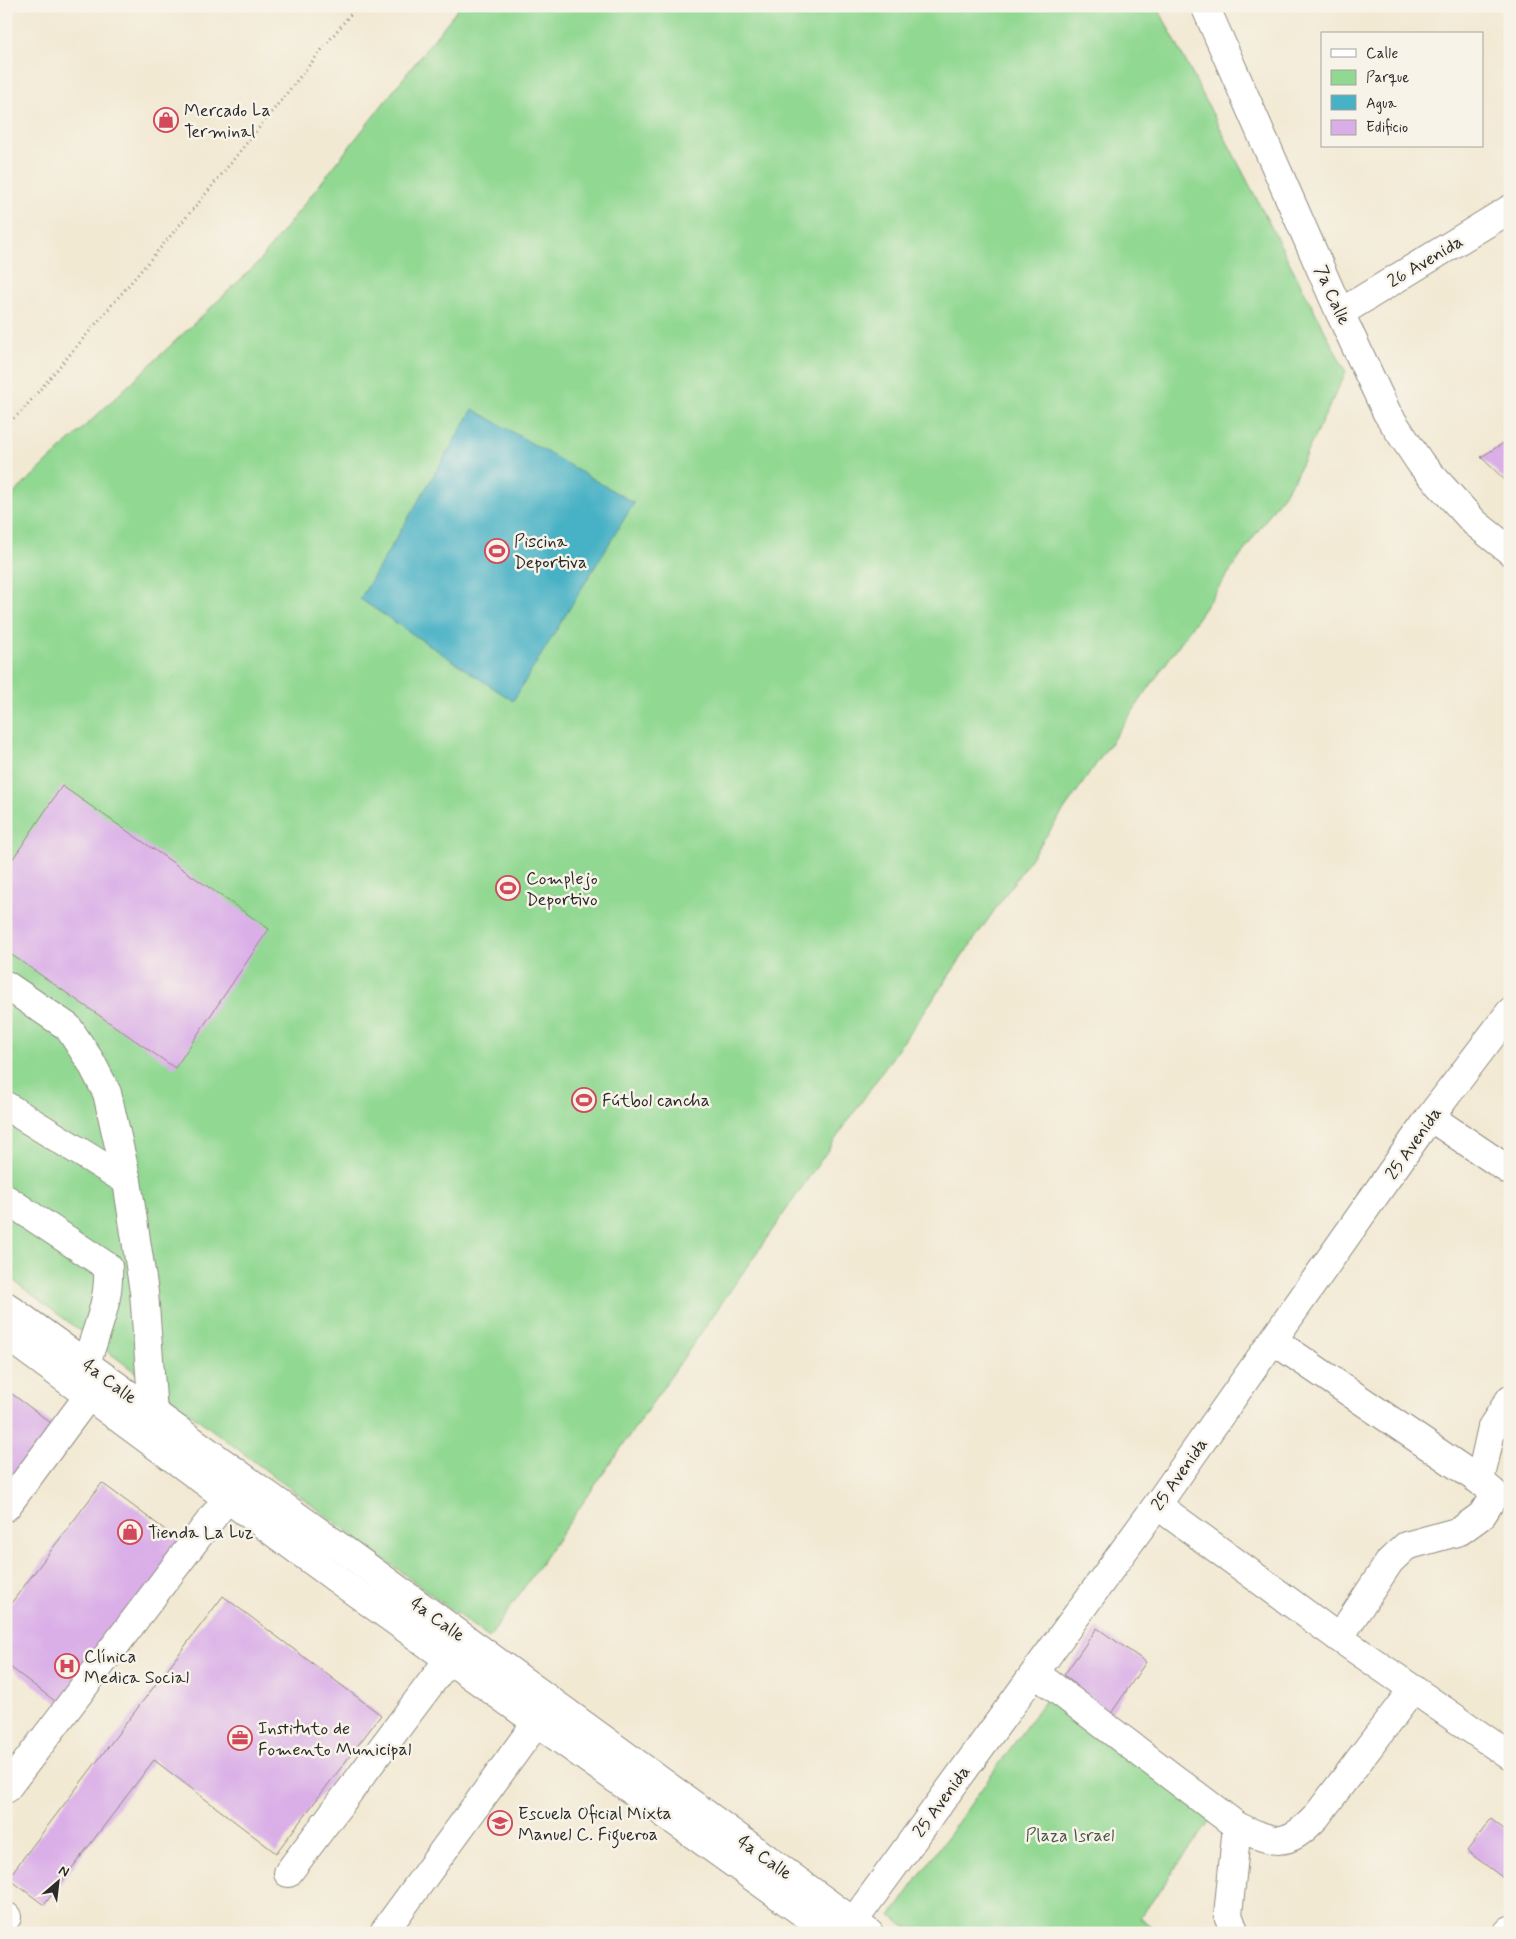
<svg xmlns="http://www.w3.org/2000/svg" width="1516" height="1939" font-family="Mynerve,sans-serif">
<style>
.green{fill:#91d892;stroke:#5e825e}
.water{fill:#47b1c5;stroke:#396e78}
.building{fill:#daafe8}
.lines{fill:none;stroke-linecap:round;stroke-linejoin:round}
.minor-casing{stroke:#8e8a7f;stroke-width:30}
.major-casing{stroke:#8e8a7f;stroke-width:30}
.path{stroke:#8e8a7f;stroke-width:3;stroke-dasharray:1 4;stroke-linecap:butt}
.minor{stroke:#fff;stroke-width:28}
.major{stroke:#fff;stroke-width:28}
.labels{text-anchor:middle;stroke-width:5;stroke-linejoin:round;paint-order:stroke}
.poi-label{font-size:18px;fill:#2b2b2b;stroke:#f7f3e8;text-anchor:start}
.street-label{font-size:18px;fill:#2b2b2b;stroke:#f7f3e8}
.park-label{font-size:18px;fill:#445645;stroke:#f7f3e8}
</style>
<rect width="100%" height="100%" fill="#f7f3e8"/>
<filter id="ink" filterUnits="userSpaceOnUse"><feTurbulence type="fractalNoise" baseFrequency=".02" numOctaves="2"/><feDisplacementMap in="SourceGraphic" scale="10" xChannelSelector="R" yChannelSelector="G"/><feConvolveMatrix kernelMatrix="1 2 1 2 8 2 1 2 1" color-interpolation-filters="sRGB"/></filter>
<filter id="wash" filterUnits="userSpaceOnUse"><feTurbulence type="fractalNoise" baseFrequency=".0096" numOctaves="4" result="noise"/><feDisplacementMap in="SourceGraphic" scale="20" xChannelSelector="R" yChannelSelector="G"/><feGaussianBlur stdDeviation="1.12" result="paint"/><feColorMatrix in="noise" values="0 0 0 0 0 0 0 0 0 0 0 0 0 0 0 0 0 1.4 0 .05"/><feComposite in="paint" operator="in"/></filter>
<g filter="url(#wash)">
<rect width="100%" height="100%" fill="#f2e9d3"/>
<!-- green -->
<g class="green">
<path d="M 460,6 L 1157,6 L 1346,372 L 1294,479 L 489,1638 L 6,1275 L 6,501 L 258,263 Z"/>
<path d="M 1047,1697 L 1213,1816 L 1140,1918 L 1160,1933 L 914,1933 L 891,1916 Z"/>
</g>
<!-- water -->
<path class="water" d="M 473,409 L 634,503 L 513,701 L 360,599 Z"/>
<g id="blocks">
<!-- building -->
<g class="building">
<path d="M 1510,439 L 1510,485 L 1481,457 Z"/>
<path d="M 62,786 L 269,929 L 175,1068 L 6,951 L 6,869 Z"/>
<path d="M 12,1394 L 54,1425 L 6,1490 L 6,1402 Z"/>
<path d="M 102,1483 L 187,1546 L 64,1708 L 6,1664 L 6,1610 Z"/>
<path d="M 223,1596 L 381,1715 L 276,1853 L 154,1760 L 44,1905 L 8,1878 Z"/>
<path d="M 1097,1628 L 1146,1662 L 1110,1715 L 1064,1675 Z"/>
<path d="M 1491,1819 L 1510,1834 L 1510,1883 L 1467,1851 Z"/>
</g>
</g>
</g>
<g filter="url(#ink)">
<use href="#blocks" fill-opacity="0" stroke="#8e8a7f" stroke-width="1"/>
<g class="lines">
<defs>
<g id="minor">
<path d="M 1205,6 L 1340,313 L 1387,413 L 1421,464 L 1475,523 L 1510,551"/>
<path d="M 1340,313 L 1510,209"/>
<path d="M 6,985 L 68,1027 L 91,1062 L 107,1093 L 127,1181 L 144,1292 L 153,1413"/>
<path d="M 6,1106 L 127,1181"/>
<path d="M 1430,1117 L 1510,1171"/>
<path d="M 6,1199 L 108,1267 C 110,1301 96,1332 86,1363"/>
<path d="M 1274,1341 L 1480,1481 L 1492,1427 L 1510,1399"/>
<path d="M 1157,1505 L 1339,1638 L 1510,1756"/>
<path d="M 6,1507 L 89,1395"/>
<path d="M 1339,1638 L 1390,1561 L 1406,1546 L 1460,1531 L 1482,1515 L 1495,1494 L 1480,1481"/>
<path d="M 1035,1673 L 1237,1826"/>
<path d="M 6,1789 L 241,1480"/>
<path d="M 288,1873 L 449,1659"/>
<path d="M 6,1918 L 7,1917"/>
<path d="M 384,1932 L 537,1722"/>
<path d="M 845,1933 L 1157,1505 L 1430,1117 L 1510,1012"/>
<path d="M 1235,1933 L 1228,1915 L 1237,1826 C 1274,1843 1286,1849 1316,1817 L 1413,1689"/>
<path d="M 1507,1933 L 1510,1930"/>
</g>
<g id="major">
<path d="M 6,1306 L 355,1558 L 869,1933"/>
<path d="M 6,1335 L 338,1580 L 831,1933"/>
</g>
</defs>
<!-- minor casing -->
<use href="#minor" class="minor-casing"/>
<!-- major casing -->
<use href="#major" class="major-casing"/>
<!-- path -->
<path class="path" d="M 6,425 L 21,412 L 200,201 L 357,6"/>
<!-- minor -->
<use href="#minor" class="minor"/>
<!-- major -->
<use href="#major" class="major"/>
</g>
</g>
<!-- icons -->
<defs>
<symbol id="shop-ring" viewBox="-11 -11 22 22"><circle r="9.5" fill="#f7f3e8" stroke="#d1495b" stroke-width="1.5"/><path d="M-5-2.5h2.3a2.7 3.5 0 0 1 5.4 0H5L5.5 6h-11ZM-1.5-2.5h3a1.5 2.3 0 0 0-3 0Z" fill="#d1495b"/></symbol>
<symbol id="stadium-ring" viewBox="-11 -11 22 22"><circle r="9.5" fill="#f7f3e8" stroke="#d1495b" stroke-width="1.5"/><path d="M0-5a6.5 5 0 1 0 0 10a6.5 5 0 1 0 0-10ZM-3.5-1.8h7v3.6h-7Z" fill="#d1495b"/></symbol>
<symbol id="hospital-ring" viewBox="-11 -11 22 22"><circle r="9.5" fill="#f7f3e8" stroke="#d1495b" stroke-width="1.5"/><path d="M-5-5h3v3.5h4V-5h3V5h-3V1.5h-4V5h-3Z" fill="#d1495b"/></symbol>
<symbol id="office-ring" viewBox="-11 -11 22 22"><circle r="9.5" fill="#f7f3e8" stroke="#d1495b" stroke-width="1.5"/><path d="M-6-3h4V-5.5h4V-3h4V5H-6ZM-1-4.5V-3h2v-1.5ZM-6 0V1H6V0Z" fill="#d1495b"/></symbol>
<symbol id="school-ring" viewBox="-11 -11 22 22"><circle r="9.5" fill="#f7f3e8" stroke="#d1495b" stroke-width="1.5"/><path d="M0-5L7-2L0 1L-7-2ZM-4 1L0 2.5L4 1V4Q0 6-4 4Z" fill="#d1495b"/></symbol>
</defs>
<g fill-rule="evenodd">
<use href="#shop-ring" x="152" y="106" width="28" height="28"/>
<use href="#stadium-ring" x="483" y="537" width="28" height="28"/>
<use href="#stadium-ring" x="494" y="874" width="28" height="28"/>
<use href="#stadium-ring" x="570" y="1086" width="28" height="28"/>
<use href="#shop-ring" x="116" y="1518" width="28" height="28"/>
<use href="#hospital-ring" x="53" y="1652" width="28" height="28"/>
<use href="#office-ring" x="226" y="1724" width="28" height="28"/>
<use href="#school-ring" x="486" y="1809" width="28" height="28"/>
</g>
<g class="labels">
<!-- poi labels -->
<g class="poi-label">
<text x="184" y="116">Mercado La<tspan x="184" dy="21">Terminal</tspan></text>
<text x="514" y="547">Piscina<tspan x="514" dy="21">Deportiva</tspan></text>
<text x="526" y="884">Complejo<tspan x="526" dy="21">Deportivo</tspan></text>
<text x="602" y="1106">Fútbol cancha</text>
<text x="148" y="1538">Tienda La Luz</text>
<text x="84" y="1662">Clínica<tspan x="84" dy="21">Medica Social</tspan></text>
<text x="258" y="1734">Instituto de<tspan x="258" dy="21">Fomento Municipal</tspan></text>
<text x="518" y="1819">Escuela Oficial Mixta<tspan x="518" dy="21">Manuel C. Figueroa</tspan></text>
</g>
<!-- street labels -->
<g class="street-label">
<text transform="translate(1425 261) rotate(-31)" y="6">26 Avenida</text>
<text transform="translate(1333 295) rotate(66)" y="6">7a Calle</text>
<text transform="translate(1413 1143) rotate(-55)" y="6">25 Avenida</text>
<text transform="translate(110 1381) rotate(37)" y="6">4a Calle</text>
<text transform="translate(1179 1474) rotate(-55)" y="6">25 Avenida</text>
<text transform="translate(438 1619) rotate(36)" y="6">4a Calle</text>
<text transform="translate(941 1801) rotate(-54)" y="6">25 Avenida</text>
<text transform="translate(765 1857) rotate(36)" y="6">4a Calle</text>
</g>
<!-- park labels -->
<g class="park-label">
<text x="1070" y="1841">Plaza Israel</text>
</g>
</g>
<!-- margin -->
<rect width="1516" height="1939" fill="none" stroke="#f7f3e8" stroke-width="25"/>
<!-- legend -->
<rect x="1321" y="32" width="162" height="115" fill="#f7f3e8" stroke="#a5a39c"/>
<rect x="1331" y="49" width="25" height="8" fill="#ffffff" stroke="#a5a39c"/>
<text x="1366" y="58" font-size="15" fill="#2b2b2b">Calle</text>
<rect x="1331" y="70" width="25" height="15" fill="#91d892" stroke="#a5a39c"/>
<text x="1366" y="82" font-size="15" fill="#2b2b2b">Parque</text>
<rect x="1331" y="95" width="25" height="15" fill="#47b1c5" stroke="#a5a39c"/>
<text x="1366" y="108" font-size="15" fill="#2b2b2b">Agua</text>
<rect x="1331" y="120" width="25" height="15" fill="#daafe8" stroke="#a5a39c"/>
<text x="1366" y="132" font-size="15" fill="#2b2b2b">Edificio</text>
<!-- north arrow -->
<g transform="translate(58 1882) rotate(28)" stroke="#f7f3e8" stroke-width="4" paint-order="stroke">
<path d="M0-4L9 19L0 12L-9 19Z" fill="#2b2b2b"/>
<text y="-8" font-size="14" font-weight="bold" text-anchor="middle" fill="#2b2b2b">N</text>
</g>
</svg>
